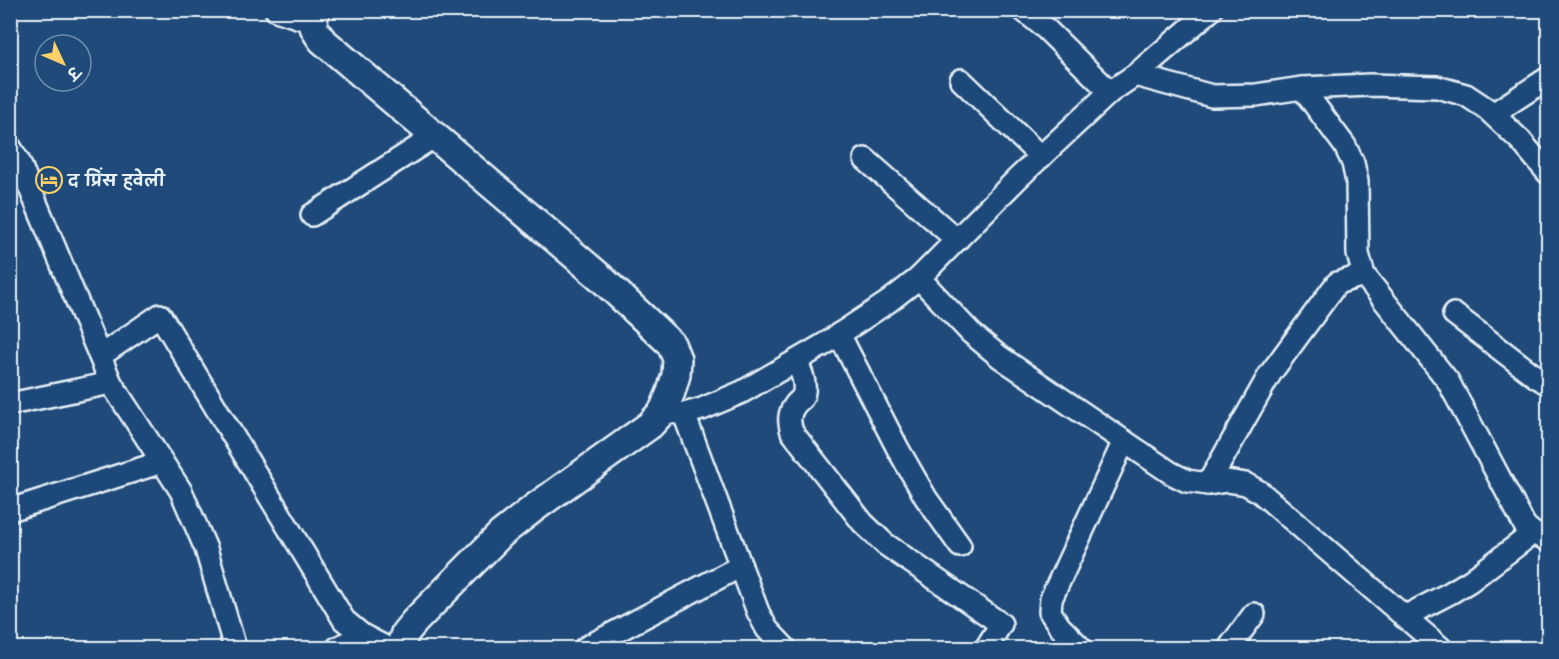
<svg xmlns="http://www.w3.org/2000/svg" width="1559" height="659" font-family="'Architects Daughter','Playpen Sans Deva',sans-serif">
<style>
.lines{fill:none;stroke-linecap:round;stroke-linejoin:round}
.minor-casing{stroke:#e8f1f8;stroke-width:26}
.tertiary-casing{stroke:#e8f1f8;stroke-width:32}
.minor{stroke:#1f4a7a;stroke-width:21}
.tertiary{stroke:#1f4a7a;stroke-width:27}
.labels{text-anchor:middle;stroke-width:5;stroke-linejoin:round;paint-order:stroke}
.poi-label{font-size:16px;font-weight:bold;fill:#e8f1f8;stroke:#1f4a7a;text-anchor:start}
</style>
<rect width="100%" height="100%" fill="#1f4a7a"/>
<filter id="ink" filterUnits="userSpaceOnUse"><feTurbulence type="fractalNoise" baseFrequency=".0167" numOctaves="2"/><feDisplacementMap in="SourceGraphic" scale="12" xChannelSelector="R" yChannelSelector="G"/><feConvolveMatrix kernelMatrix="1 2 1 2 8 2 1 2 1" color-interpolation-filters="sRGB"/></filter>
<g filter="url(#ink)">
<g class="lines">
<defs>
<g id="minor">
<path d="M 276,10 L 312,22"/>
<path d="M 1023,10 L 1044,27 L 1110,92"/>
<path d="M 1135,75 L 1212,96 L 1256,95 L 1302,88 L 1370,85 L 1437,87 L 1466,95 L 1487,109 L 1520,140 L 1548,173"/>
<path d="M 961,80 L 1041,157"/>
<path d="M 1302,88 L 1345,146 L 1353,163 L 1357,182 L 1358,254 L 1364,275 L 1448,381 L 1525,526 L 1533,533 L 1548,540"/>
<path d="M 1493,114 L 1548,78"/>
<path d="M 10,147 L 19,162 L 111,383 L 181,491 L 206,549 L 235,648"/>
<path d="M 865,159 L 957,240"/>
<path d="M 312,215 L 435,136"/>
<path d="M 919,278 L 971,333 L 1000,357 L 1171,473 L 1187,481 L 1208,484 L 1227,481 L 1246,484 L 1260,492 L 1441,648"/>
<path d="M 1454,314 L 1535,376 L 1548,384"/>
<path d="M 839,334 L 898,449 L 926,498 L 960,546"/>
<path d="M 100,356 L 160,315 L 344,620 L 362,635 L 387,648"/>
<path d="M 796,361 C 802,372 808,386 802,398 C 800,400 797,402 795,405 C 788,414 789,422 792,432 L 863,523 L 885,544 L 1001,624 L 986,648"/>
<path d="M 10,404 L 111,383"/>
<path d="M 663,411 L 684,414 L 702,409 L 742,392 L 823,345 L 888,302 L 919,278 L 1018,178 L 1110,92 L 1135,75 L 1211,10"/>
<path d="M 684,414 L 758,612 L 767,629 L 785,648"/>
<path d="M 1208,484 L 1270,374 L 1337,283 L 1364,275"/>
<path d="M 10,510 L 162,462"/>
<path d="M 1404,617 L 1450,593 L 1470,581 L 1533,533"/>
<path d="M 337,648 L 362,635"/>
<path d="M 585,648 L 741,566"/>
<path d="M 1081,648 L 1060,627 L 1050,612 L 1051,599 L 1124,441"/>
<path d="M 1229,648 L 1254,614"/>
</g>
<path id="tertiary" d="M 316,10 C 311,25 313,28 322,40 L 600,277 L 671,344 L 677,359 L 676,375 L 671,392 L 663,411 L 650,425 L 534,508 L 501,534 L 415,621 L 405,633 L 400,648"/>
</defs>
<!-- minor casing -->
<use href="#minor" class="minor-casing"/>
<!-- tertiary casing -->
<use href="#tertiary" class="tertiary-casing"/>
<!-- minor -->
<use href="#minor" class="minor"/>
<!-- tertiary -->
<use href="#tertiary" class="tertiary"/>
</g>
</g>
<!-- icons -->
<defs>
<symbol id="hotel-ring" viewBox="-11 -11 22 22"><circle r="9.5" fill="#1f4a7a" stroke="#ffd166" stroke-width="1.5"/><path d="M-6-4.5h1.5V1H6V5H4.5V3h-9V5H-6ZM-4 0a1.8 1.8 0 1 1 3.6 0ZM.5 0V-2.5h3Q6-2.5 6 0Z" fill="#ffd166"/></symbol>
</defs>
<g fill-rule="evenodd">
<use href="#hotel-ring" x="34" y="165" width="30" height="30"/>
</g>
<g class="labels">
<!-- poi labels -->
<g class="poi-label">
<text x="68" y="186">द प्रिंस हवेली</text>
</g>
</g>
<!-- margin -->
<rect width="1559" height="659" fill="none" stroke="#1f4a7a" stroke-width="36"/>
<rect x="18" y="18" width="1523" height="623" fill="none" stroke="#e8f1f8" stroke-width="2" filter="url(#ink)"/>
<!-- north arrow -->
<g transform="translate(63 63) rotate(134)"><circle r="28" fill="#1f4a7a" stroke="#6f8dac" stroke-width="1.5"/>
<path d="M0-4.5L10 22L0 15L-10 22Z" fill="#ffd166"/>
<text y="-9" font-size="16" font-weight="bold" text-anchor="middle" fill="#e8f1f8">उ</text>
</g>
</svg>
